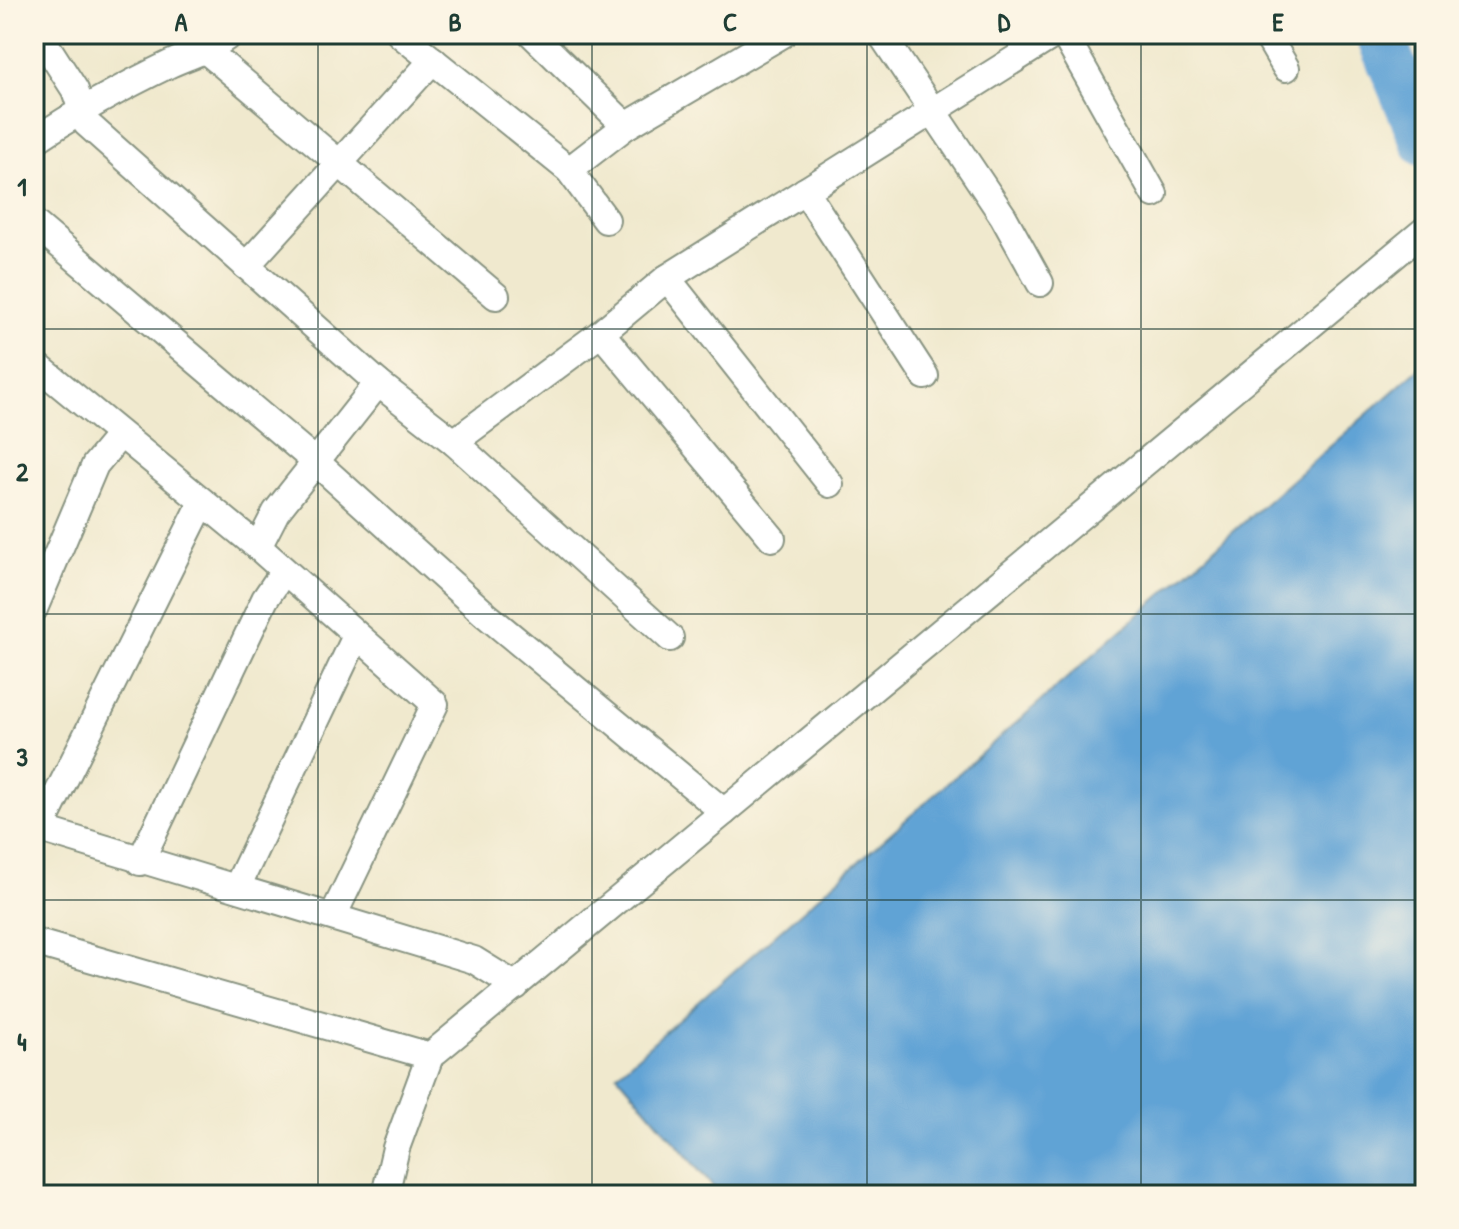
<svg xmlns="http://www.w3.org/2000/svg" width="1459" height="1229" font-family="'Patrick Hand',sans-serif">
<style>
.water{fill:#61a3d5;stroke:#407084;stroke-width:2}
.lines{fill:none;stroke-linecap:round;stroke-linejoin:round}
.river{stroke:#61a3d5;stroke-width:48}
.street-casing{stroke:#889381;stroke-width:30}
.street{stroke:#fff;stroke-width:26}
.grid{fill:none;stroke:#1f3d34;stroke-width:2;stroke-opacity:0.55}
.neatline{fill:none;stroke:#1f3d34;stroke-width:3}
.grid-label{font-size:26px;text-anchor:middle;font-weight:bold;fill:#1f3d34}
</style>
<rect width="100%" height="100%" fill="#fcf5e5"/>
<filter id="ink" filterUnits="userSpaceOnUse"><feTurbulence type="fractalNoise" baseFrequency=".0125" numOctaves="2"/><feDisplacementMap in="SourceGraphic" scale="16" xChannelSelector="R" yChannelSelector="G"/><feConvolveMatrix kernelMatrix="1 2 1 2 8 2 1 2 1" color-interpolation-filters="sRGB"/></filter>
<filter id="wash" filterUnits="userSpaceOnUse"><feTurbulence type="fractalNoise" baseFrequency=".006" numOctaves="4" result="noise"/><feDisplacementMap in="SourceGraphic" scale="32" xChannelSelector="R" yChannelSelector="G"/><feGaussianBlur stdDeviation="1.8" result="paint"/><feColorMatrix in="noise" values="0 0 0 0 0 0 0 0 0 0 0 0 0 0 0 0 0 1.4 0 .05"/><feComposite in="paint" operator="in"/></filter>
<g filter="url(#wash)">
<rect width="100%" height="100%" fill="#f0e9ce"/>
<!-- water -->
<path class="water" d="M 1425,363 L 1425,1195 L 720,1195 L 617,1074 Z"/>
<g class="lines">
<!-- river -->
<path class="river" d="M 1379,34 L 1425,143"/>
</g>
</g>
<g filter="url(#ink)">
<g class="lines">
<defs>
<g id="street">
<path d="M 39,34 L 75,90 L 86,123 L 378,383 L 454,442 L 670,638"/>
<path d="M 400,34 L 569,170 L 626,126 L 532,34"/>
<path d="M 881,34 L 1003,216 L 1040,283"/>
<path d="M 1064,34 L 1154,194"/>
<path d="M 1266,34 L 1286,68"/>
<path d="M 208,52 L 496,296"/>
<path d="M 626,126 L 783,34"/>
<path d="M 34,141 C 77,112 122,87 170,64 C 194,53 209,51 231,34"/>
<path d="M 569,170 L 606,220"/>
<path d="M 805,191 L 925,376"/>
<path d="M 34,223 L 316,462 L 486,615 L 724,812"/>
<path d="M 246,266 L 433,60"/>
<path d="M 667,278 L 830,484"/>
<path d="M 601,333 L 772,538"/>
<path d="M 34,363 L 258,547 L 435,704 L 333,916"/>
<path d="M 454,442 L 601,333 L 667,278 L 1055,34"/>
<path d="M 258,547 L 276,512 L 378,383"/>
<path d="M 34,609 L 95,465 L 120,435"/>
<path d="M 34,827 L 474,960 L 516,986"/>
<path d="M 40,829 L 202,503"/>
<path d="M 140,862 L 265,599 L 284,571"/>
<path d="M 237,887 L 356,636"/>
<path d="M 34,942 L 430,1056"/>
<path d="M 385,1195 L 396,1148 L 430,1056 L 1425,230"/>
</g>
</defs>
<!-- street casing -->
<use href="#street" class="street-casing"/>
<!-- street -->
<use href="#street" class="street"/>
</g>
</g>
<!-- grid -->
<path class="grid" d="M 318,34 L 318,1195M 592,34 L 592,1195M 867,34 L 867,1195M 1141,34 L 1141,1195M 34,329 L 1425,329M 34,614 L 1425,614M 34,900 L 1425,900"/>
<!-- margin -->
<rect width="1459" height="1229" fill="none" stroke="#fcf5e5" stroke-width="88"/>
<rect x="44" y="44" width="1371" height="1141" class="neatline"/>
<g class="grid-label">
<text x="181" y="31">A</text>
<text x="455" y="31">B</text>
<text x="730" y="31">C</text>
<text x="1004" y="31">D</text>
<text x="1278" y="31">E</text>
<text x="22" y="196">1</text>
<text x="22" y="481">2</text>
<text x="22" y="766">3</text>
<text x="22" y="1051">4</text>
</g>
</svg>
